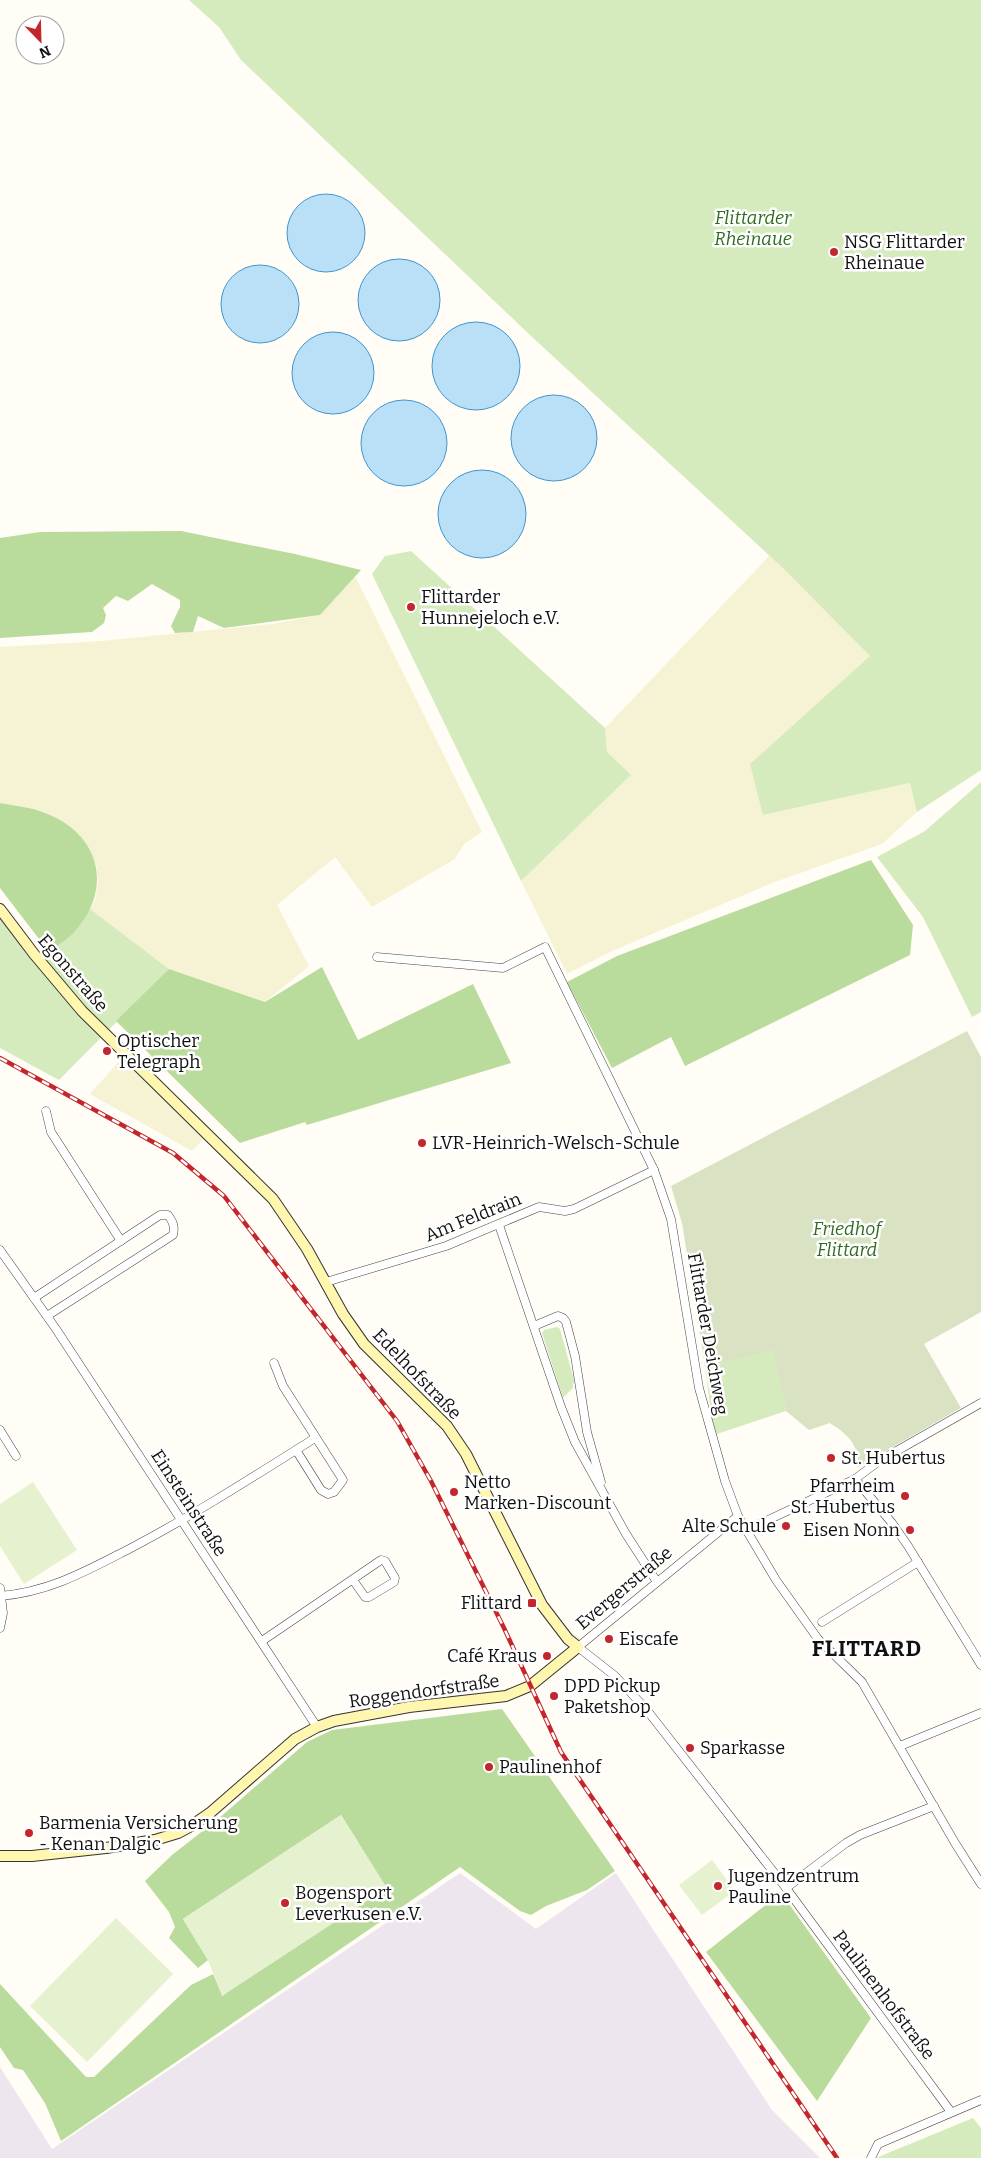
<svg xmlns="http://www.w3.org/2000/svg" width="981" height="2158" font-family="Bitter,serif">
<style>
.industrial{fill:#eee6ef}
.farmland{fill:#f6f3d4}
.green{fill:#d5ebbd}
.forest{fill:#b9dc9c}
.cemetery{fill:#d9e3c4}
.pitch{fill:#e6f2cf}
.water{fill:#b9e0f7;stroke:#3f96cf}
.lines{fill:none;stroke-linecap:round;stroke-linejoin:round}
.street-casing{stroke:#444;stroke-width:9}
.secondary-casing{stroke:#333;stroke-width:12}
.street{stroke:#fff;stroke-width:8}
.secondary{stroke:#fff6b0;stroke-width:10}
.rail-casing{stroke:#c4262e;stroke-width:4.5}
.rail{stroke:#fff;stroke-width:2.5;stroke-dasharray:8;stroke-linecap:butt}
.poi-dot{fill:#c4262e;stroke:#fff;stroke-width:2}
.labels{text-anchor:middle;stroke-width:5;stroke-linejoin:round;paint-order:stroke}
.park-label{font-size:18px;font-style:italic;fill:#2f6b1f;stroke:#fff}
.poi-label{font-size:18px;fill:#111;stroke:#fff;text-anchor:start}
.street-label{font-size:18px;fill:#111;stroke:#fff}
.district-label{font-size:22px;font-weight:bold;letter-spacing:1px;fill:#111;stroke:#fff}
</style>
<rect width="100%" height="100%" fill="#fffdf5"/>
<!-- industrial -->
<path class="industrial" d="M 460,1873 L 536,1929 L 616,1873 L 772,2110 L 820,2158 L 0,2158 L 0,2067 L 52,2149 Z"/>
<!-- farmland -->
<g class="farmland">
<path d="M 772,553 L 872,654 L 764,815 L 910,783 L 917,812 L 882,844 L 772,883 L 610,952 L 567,974 L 521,881 L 630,776 L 607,752 L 605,728 Z"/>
<path d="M 355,576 L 482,832 L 464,844 L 455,859 L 372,907 L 335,857 L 277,905 L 309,966 L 265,1002 L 169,969 L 90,909 L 95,900 L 98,882 L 96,865 L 91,853 L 45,813 L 0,803 L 0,647 L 101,641 L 272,624 L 320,615 Z"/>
<path d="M 123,1057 L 206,1136 L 192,1151 L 90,1094 Z"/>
</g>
<!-- green -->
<g class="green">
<path d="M 189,0 L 981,0 L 981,770 L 917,812 L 910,783 L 763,815 L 750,764 L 870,656 L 783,568 L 531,336 L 241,60 L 219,27 Z"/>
<path d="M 411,551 L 605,728 L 607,752 L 631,775 L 521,881 L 372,574 L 385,556 Z"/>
<path d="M 981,782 L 981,1012 L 972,1017 L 923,917 L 877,857 L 925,831 Z"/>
<path d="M 90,909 L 169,969 L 59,1080 L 0,1048 L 0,915 L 36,961 L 75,931 Z"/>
<path d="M 557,1327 L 560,1329 L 574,1380 L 573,1388 L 563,1398 L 542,1333 L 544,1330 Z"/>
<path d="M 772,1349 L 786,1411 L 714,1435 L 705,1367 Z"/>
<path d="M 973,2118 L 981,2128 L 981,2158 L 876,2158 Z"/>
</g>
<!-- forest -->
<g class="forest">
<path d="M 181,531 L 295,554 L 361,570 L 320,615 L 224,628 L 198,616 L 193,632 L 175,633 L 171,626 L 180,607 L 180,600 L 152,584 L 128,601 L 116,596 L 103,608 L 106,615 L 104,623 L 92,632 L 0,638 L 0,538 L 40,532 Z"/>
<path d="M 0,803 C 15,806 31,807 45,813 C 99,833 114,887 76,930 C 69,939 57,945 49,952 L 0,888 Z"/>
<path d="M 871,860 L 913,925 L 910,955 L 685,1066 L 671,1037 L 612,1068 L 567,982 L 617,956 Z"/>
<path d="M 322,967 L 358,1040 L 473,984 L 511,1063 L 307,1125 L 305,1122 L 240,1143 L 116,1021 L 169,969 L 265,1002 Z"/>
<path d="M 502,1709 L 615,1871 L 587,1890 L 546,1906 L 531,1915 L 520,1911 L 460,1867 L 61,2141 L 45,2103 L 23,2070 L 14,2068 L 0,2047 L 0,1984 L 86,2077 L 94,2077 L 191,1985 L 213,1974 L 223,1996 L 358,1842 L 341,1815 L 183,1919 L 208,1960 L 198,1968 L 169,1938 L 175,1927 L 169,1912 L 145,1881 L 172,1855 L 218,1819 L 307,1742 L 332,1730 Z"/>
<path d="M 781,1893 L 871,2018 L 817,2101 L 706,1952 Z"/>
</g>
<!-- cemetery -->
<path class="cemetery" d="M 967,1031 L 981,1057 L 981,1312 L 924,1344 L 961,1408 L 858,1467 C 859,1444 848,1435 830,1423 L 809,1430 L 786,1411 L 772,1350 L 705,1367 L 682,1223 L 671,1186 Z"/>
<!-- pitch -->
<g class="pitch">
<path d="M 33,1482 L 77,1550 L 24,1584 L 0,1546 L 0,1504 Z"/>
<path d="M 341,1815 L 387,1888 L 222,1996 L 208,1960 L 183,1919 Z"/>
<path d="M 712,1860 L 735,1891 L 702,1915 L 679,1885 Z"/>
<path d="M 116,1918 L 173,1974 L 87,2062 L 30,2006 Z"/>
</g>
<!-- water -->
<g class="water">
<circle cx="326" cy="233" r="39"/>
<circle cx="399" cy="300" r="41"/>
<circle cx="260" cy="304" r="39"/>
<circle cx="476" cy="366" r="44"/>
<circle cx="333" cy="373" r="41"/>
<circle cx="554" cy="438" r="43"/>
<circle cx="404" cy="443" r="43"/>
<circle cx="482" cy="514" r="44"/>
</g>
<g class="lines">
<defs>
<g id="street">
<path d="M 377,957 L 503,968 L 545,947 L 654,1170 L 671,1219 L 699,1388 L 725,1481 L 738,1516 L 776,1580 L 818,1639 L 862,1682 L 955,1843 L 981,1884"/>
<path d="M 46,1111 L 51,1132 L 121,1241"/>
<path d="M 499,1225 L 561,1407 L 575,1442 L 626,1534 L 657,1582"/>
<path d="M 0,1250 L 56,1329 L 317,1727"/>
<path d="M 326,1282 L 446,1246 L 539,1207 L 565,1211 L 574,1209 L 654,1170"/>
<path d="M 34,1298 L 160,1215 L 168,1215 C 173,1222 175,1226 173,1235 L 47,1316"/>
<path d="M 534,1326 L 558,1316 L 563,1318 L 566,1322 L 575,1356 L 587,1432 L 601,1482"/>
<path d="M 274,1363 L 283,1386 L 343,1480 L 334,1492 L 328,1494 L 321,1490 L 296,1450 L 315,1438"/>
<path d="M 0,1430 L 16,1456"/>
<path d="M 855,1479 L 892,1523 L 908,1546 L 981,1665"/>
<path d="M 738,1516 L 578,1647 L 615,1676 L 646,1709 L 786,1888 L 951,2112"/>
<path d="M 747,1530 L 855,1479 L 879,1461 L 981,1403"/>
<path d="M 0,1588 L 3,1613 L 0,1628"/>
<path d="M 0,1596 C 50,1592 88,1570 131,1548 C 188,1518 242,1484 296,1450"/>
<path d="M 822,1622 L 918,1562"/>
<path d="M 262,1641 L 381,1560 L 385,1561 L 395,1578 L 394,1582 L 369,1597 L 365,1597 L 353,1580"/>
<path d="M 900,1746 L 981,1713"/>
<path d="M 786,1888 L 846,1843 L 860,1835 L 934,1806"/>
<path d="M 871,2158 L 878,2144 L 981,2100"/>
</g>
<path id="secondary" d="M 0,909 L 34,954 L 82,1011 L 273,1199 L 307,1249 L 343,1314 L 364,1344 L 447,1426 L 466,1454 L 542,1605 L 568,1639 L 578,1647 L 530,1686 L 506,1696 L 409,1707 L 334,1721 L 317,1727 L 295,1739 L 210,1813 L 191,1826 L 178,1833 L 155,1840 L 106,1848 L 32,1856 L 0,1856"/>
</defs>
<!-- street casing -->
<use href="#street" class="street-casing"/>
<!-- secondary casing -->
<use href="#secondary" class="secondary-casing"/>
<!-- street -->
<use href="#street" class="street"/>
<!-- secondary -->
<use href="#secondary" class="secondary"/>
<defs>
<path id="rail" d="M 0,1058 L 173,1153 L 224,1196 L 397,1421 L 431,1481 L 504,1628 L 561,1752 L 837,2158"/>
</defs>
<!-- rail casing -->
<use href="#rail" class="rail-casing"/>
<!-- rail -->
<use href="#rail" class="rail"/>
</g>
<!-- markers -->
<g class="poi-dot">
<circle cx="834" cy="252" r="5"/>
<circle cx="411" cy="607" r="5"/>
<circle cx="107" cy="1051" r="5"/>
<circle cx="422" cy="1143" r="5"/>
<circle cx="831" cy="1458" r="5"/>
<circle cx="454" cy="1492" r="5"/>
<circle cx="905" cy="1496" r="5"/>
<circle cx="786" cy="1526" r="5"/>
<circle cx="910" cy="1530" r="5"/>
<rect x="527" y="1598" width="10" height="10" rx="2.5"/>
<circle cx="609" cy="1639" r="5"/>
<circle cx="547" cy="1656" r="5"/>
<circle cx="554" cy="1696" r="5"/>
<circle cx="690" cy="1748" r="5"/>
<circle cx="489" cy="1767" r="5"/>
<circle cx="29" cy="1833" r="5"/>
<circle cx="718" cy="1886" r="5"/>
<circle cx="285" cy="1903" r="5"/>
</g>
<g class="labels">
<!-- park labels -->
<g class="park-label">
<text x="753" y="224">Flittarder<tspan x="753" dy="21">Rheinaue</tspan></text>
<text x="847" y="1235">Friedhof<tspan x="847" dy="21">Flittard</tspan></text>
</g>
<!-- poi labels -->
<g class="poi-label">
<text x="844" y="248">NSG Flittarder<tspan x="844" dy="21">Rheinaue</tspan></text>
<text x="421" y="603">Flittarder<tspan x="421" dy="21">Hunnejeloch e.V.</tspan></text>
<text x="117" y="1047">Optischer<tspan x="117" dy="21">Telegraph</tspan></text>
<text x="432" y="1149">LVR-Heinrich-Welsch-Schule</text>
<text x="841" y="1464">St. Hubertus</text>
<text x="464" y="1488">Netto<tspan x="464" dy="21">Marken-Discount</tspan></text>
<text x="895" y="1492" text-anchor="end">Pfarrheim<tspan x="895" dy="21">St. Hubertus</tspan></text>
<text x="776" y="1532" text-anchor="end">Alte Schule</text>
<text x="900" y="1536" text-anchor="end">Eisen Nonn</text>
<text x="522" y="1609" text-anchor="end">Flittard</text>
<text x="619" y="1645">Eiscafe</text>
<text x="537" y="1662" text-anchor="end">Café Kraus</text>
<text x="564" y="1692">DPD Pickup<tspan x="564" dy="21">Paketshop</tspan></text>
<text x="700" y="1754">Sparkasse</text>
<text x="499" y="1773">Paulinenhof</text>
<text x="39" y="1829">Barmenia Versicherung<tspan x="39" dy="21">- Kenan Dalgic</tspan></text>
<text x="728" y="1882">Jugendzentrum<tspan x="728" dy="21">Pauline</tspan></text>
<text x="295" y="1899">Bogensport<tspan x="295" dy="21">Leverkusen e.V.</tspan></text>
</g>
<!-- street labels -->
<g class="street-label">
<text transform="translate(73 973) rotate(49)" y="6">Egonstraße</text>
<text transform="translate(473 1217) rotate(-22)" y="6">Am Feldrain</text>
<text transform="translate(708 1334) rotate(80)" y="6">Flittarder Deichweg</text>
<text transform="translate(417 1374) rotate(46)" y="6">Edelhofstraße</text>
<text transform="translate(189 1503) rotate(57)" y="6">Einsteinstraße</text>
<text transform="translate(624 1588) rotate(-40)" y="6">Evergerstraße</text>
<text transform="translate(424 1691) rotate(-8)" y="6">Roggendorfstraße</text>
<text transform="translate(884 1995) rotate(53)" y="6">Paulinenhofstraße</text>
</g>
<!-- district labels -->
<g class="district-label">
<text x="867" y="1656">FLITTARD</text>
</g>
</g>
<!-- north arrow -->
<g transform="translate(40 40) rotate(157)"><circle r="24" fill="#ffffff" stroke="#a0a0a0"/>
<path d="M0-4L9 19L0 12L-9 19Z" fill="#c4262e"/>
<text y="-8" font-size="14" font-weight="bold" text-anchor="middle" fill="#111111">N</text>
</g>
</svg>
